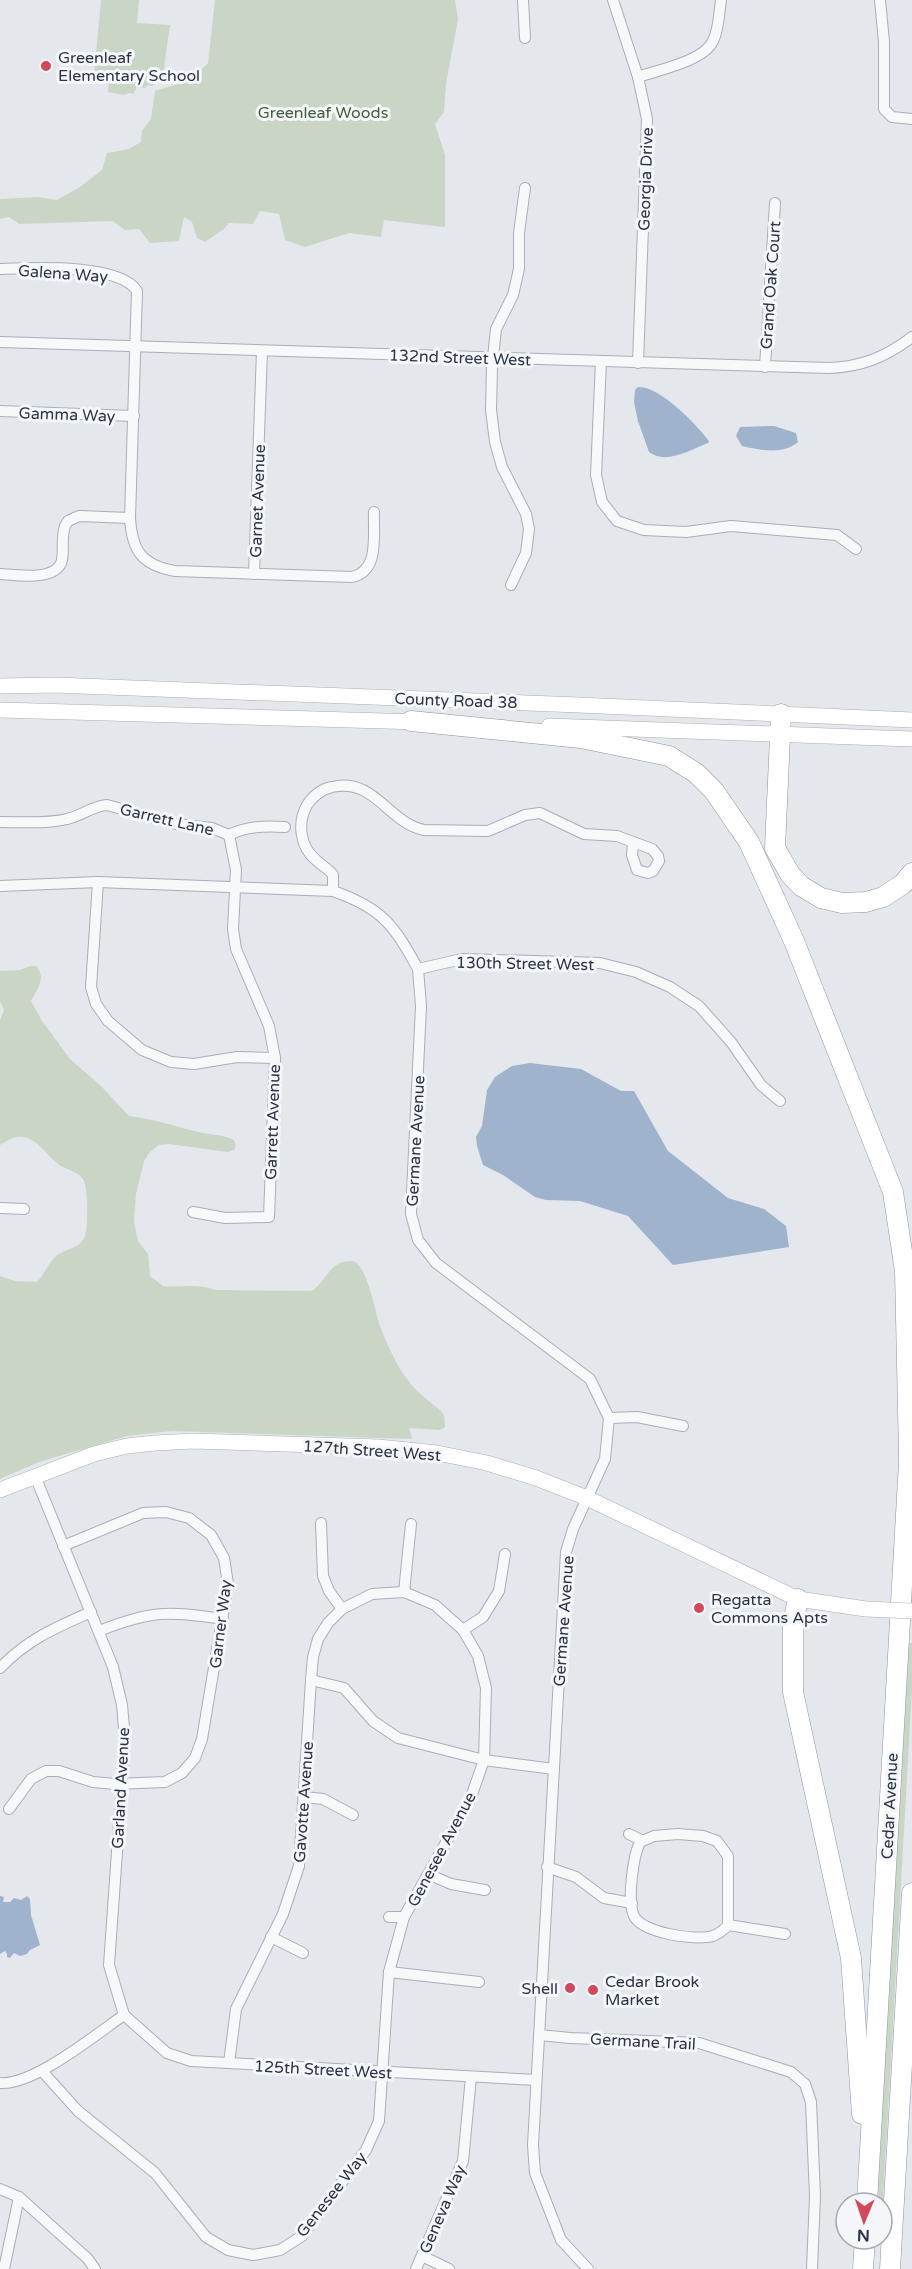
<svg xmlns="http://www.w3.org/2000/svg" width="912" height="2269" font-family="'Varela Round',sans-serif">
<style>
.green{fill:#c9d6c5}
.water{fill:#9fb4cc}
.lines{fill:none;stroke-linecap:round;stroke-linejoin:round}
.street-casing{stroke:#a9aeb7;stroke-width:12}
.secondary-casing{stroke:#a9aeb7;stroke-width:16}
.highway-casing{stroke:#8b94a3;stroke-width:21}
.street{stroke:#f7f8fa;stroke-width:10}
.secondary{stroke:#fff;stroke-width:15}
.highway{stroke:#fff;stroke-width:20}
.secondary-bridge-casing{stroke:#a9aeb7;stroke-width:16;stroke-linecap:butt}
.secondary-bridge{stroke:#fff;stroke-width:15}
.poi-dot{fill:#d1495b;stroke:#f4f6f9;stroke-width:2}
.labels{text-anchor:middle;stroke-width:6;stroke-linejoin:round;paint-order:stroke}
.poi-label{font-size:16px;fill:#2b3445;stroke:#f4f6f9;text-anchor:start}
.park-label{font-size:16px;fill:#3f6138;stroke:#f4f6f9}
.street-label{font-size:16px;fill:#2b3445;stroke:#f4f6f9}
</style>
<rect width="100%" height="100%" fill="#e4e7ec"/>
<!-- green -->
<g class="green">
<path d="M 101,0 L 139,0 L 137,23 L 170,25 L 163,75 L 152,86 L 148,85 L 145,88 L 137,87 L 133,94 L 129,93 L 124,95 L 108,92 L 109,77 L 94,75 Z"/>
<path d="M 215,0 L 455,0 L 458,19 L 446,84 L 444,112 L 435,124 L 445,155 L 445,227 L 384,220 L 381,237 L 349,233 L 305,247 L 285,240 L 279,214 L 260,211 L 253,224 L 229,223 L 224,229 L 205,242 L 197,238 L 192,222 L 184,217 L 179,241 L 150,243 L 139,229 L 125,230 L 113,221 L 19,224 L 9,217 L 0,219 L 0,199 L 37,197 L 57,200 L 80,187 L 102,170 L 107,153 L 129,149 L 141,142 L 142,131 L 151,119 L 155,91 L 191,80 L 208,63 Z"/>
<path d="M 30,966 L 36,966 C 47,977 37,990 31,1001 L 42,1021 L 70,1059 L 101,1086 L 129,1116 C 153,1119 175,1126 198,1132 C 211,1135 222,1134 234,1140 L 236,1145 L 234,1150 L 228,1152 L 169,1144 L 159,1145 L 150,1152 L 144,1161 L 136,1194 L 134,1222 L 138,1241 L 148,1254 L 150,1276 L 163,1286 C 181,1288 197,1283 215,1290 L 312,1291 C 326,1281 331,1260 351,1261 C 367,1261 375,1313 380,1326 C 387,1345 398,1368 410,1383 C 418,1394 431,1402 441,1411 L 444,1416 L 445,1427 L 440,1430 L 409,1428 L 412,1439 L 172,1431 L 127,1436 L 39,1462 L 0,1479 L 0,1276 L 15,1281 L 37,1282 C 44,1275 48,1263 56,1256 C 66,1248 79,1250 85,1236 C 88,1228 88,1189 84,1181 C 80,1173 69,1170 61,1166 C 47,1157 36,1134 17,1137 C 11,1138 5,1142 0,1145 L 0,1020 L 4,1010 L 0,1001 L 0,971 L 20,970 Z"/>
<path d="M 909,1643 L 912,1643 L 912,1690 L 882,2217 L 882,2203 L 877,2203 Z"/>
</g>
<!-- water -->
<g class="water">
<path d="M 638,387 C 659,385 697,425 709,441 L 708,443 C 690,450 666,465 649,452 L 638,421 L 634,402 L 635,390 Z"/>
<path d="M 774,426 L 796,433 L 798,442 C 783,455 760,450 742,446 L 736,436 L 740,427 Z"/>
<path d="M 530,1063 L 581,1069 L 621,1091 L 634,1091 L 668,1151 L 728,1198 L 764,1209 L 786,1226 L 789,1247 L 673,1265 L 628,1216 L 580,1201 L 546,1200 L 535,1197 L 503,1175 L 483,1165 L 477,1146 L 476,1137 L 482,1126 L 487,1090 L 495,1077 L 512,1066 Z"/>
<path d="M 0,1896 L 4,1897 L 3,1902 L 10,1902 L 14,1898 L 21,1900 L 27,1896 L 30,1899 L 31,1915 L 40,1945 L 30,1950 L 27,1954 L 20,1956 L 14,1953 L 10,1958 L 7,1957 L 7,1954 L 5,1951 L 0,1954 Z"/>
</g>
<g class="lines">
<defs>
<g id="street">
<path d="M 523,0 L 525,38"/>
<path d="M 613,0 L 638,77 L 647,119 L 638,363"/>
<path d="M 880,0 L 884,42 L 884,109 L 892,117 L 912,119"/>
<path d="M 638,77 C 658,70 704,61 713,41 C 719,29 719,13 721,0"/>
<path d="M 0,269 C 31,268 119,263 137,291 L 130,518 C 132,550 141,565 175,571 L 352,577 C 380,571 373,535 374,512"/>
<path d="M 0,342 L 829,368 C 861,367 886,357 912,337"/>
<path d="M 601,361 L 596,475 L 602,502 L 617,521 L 644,530 L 686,532 L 731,526 L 837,535 L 856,549"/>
<path d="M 765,367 L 775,203"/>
<path d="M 0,411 L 134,416"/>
<path d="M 0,574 C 16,575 57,582 62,560 C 64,549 61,537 65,526 L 68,521 L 79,516 L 130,518"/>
<path d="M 254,574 L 262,351"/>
<path d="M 511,585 L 526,553 L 529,529 L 526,514 L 502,467 L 495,442 L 491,410 L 492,367 L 496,329 L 513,295 L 519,269 L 519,233 L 525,188"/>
<path d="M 0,822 C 22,822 46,824 67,819 C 82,816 92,806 107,805 L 176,824 L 212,828 L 229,835"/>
<path d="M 229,835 C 247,826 264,826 285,827"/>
<path d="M 98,882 L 91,987 L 96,1004 L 108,1021 L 142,1050 L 171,1062 L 194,1064 L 237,1057 L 275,1058"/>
<path d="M 0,886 L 98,882 L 333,891 C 382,908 394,925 418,969 L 462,959 L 600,963 L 636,972 L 670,987 L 699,1006 L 731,1042 L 761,1085 L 780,1101"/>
<path d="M 333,891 L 333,875 C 328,868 322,866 316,860 C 300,847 297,823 307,805 C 313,796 322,789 332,787 C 375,777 388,823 424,830 L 488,831 L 525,815 L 540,813 L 584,834 L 617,836 L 652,849 L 658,856 L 659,861 L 653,871 L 648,873 L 637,870 L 632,855 L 633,842"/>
<path d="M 418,969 L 421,1006 L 411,1214 L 418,1240 L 436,1263 L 590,1379 L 609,1418 L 605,1459 L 573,1529 L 566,1552 L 533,2145 L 535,2173 L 561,2240 L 588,2269"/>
<path d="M 0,1208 L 24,1209"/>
<path d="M 193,1212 L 225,1218 L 269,1217 L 275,1058 L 269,1026 L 236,949 L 233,929 L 236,870 L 229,835"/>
<path d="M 609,1418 L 637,1417 L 683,1426"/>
<path d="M 35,1476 L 113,1667 L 122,1705 L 125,1739 L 109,1965 L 124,2015"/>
<path d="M 321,1523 L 323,1576 L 329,1591 L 342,1609"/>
<path d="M 404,1592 L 411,1524"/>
<path d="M 463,1630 L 483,1617 L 499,1591 L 505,1554"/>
<path d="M 99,1631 C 152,1610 167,1611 223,1619"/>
<path d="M 0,1668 C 28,1639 55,1628 91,1612"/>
<path d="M 311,1680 L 344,1688 L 373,1721 L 398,1738 L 484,1760 L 554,1769"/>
<path d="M 304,1797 L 323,1799 L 353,1815"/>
<path d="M 9,1809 L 31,1779 L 46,1771 L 59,1771 L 93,1782 L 115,1784 L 165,1782 L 182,1773 L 195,1758 L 202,1739 L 228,1584 L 224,1558 L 211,1535 L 189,1518 L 166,1512 L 143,1513 L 63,1546"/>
<path d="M 629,1834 L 641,1840"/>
<path d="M 547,1867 L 576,1877 L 604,1898 L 632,1903"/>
<path d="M 428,1874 L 451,1884 L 485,1890"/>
<path d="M 389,1917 L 404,1917"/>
<path d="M 728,1925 L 728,1856 L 717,1841 L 703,1836 L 678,1834 L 654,1836 L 640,1842 C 633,1856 627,1901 634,1916 C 642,1933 695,1941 713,1936 C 718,1934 725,1929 728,1925 L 785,1934"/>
<path d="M 271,1937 L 303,1953"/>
<path d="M 389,1972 L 479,1982"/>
<path d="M 124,2015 L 167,2053 L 191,2061 L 536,2080"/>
<path d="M 539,2035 L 570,2038 L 699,2043 L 791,2072 L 805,2084 L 811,2102 L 815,2196 L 812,2269"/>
<path d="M 42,2071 L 78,2111 L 155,2173 L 206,2237 L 228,2250 L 253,2255 L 280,2250 L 302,2236 L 366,2150 L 379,2121 L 389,1972 L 404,1917 L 470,1800 L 484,1760 L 486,1688 L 478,1656 L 463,1630 L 435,1605 L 404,1592 L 372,1594 L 342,1609 L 328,1623 L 318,1639 L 313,1657 L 311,1680 L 299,1866 L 283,1914 L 236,2009 L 229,2063"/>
<path d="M 0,2083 C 33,2086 95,2035 124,2015"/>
<path d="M 0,2189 L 19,2197 L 88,2259 L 95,2269"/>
<path d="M 422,2256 L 449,2269"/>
<path d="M 4,2269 L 19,2197"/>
<path d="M 416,2269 L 463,2161 L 471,2077"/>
</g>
<g id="secondary">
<path d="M 0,686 L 55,685 L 579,705 L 912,720"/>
<path d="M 0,710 L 420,722"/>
<path d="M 549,726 L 912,739"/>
<path d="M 0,1490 L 94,1454 L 127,1446 L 155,1443 L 193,1441 L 378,1447 L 437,1453 L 487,1463 L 536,1478 L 587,1498 L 798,1599 L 866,1609"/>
</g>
<g id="highway">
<path d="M 781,714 L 775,848 L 790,874 L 801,886 L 821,898 L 842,903 L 866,902 L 883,897 L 903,884 L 912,873"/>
<path d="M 411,721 L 581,738 L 669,756 L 696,773 L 714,791 L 749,842 L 794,941 L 893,1192 L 905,1271 L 909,1456"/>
<path d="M 798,1599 L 793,1623 L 793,1692 L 851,1958 L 862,2114"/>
<path d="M 867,2203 L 910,1444"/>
<path d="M 863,2269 L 865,2239"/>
<path d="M 890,2269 L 912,1893"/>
</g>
</defs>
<!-- street casing -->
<use href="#street" class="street-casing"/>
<!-- secondary casing -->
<use href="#secondary" class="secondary-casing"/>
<!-- highway casing -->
<use href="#highway" class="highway-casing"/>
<!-- street -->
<use href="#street" class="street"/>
<!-- secondary -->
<use href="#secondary" class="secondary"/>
<!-- highway -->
<use href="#highway" class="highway"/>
<defs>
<path id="secondary-bridge" d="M 866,1609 L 912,1611"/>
</defs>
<!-- secondary-bridge casing -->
<use href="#secondary-bridge" class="secondary-bridge-casing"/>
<!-- secondary-bridge -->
<use href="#secondary-bridge" class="secondary-bridge"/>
</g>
<!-- markers -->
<g class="poi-dot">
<circle cx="46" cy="66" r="6"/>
<circle cx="699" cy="1608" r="6"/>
<circle cx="570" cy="1988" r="6"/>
<circle cx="593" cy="1990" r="6"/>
</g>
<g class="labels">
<!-- poi labels -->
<g class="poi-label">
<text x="58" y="63">Greenleaf<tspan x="58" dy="18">Elementary School</tspan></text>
<text x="711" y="1605">Regatta<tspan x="711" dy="18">Commons Apts</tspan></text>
<text x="605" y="1987">Cedar Brook<tspan x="605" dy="18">Market</tspan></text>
<text x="558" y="1994" text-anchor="end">Shell</text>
</g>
<!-- park labels -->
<g class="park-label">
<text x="323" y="118">Greenleaf Woods</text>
</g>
<!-- street labels -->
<g class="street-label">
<text transform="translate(645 179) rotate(-88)" y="6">Georgia Drive</text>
<text transform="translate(63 273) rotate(4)" y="6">Galena Way</text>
<text transform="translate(770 285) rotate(-86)" y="6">Grand Oak Court</text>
<text transform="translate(460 357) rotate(2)" y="6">132nd Street West</text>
<text transform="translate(67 414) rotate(2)" y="6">Gamma Way</text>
<text transform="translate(257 501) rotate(-88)" y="6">Garnet Avenue</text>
<text transform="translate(456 700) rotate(2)" y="6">County Road 38</text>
<text transform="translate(167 819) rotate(13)" y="6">Garrett Lane</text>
<text transform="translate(525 963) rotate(1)" y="6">130th Street West</text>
<text transform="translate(272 1122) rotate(-88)" y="6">Garrett Avenue</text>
<text transform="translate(415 1141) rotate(-87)" y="6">Germane Avenue</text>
<text transform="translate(372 1450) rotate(4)" y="6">127th Street West</text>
<text transform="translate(563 1621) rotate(-86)" y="6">Germane Avenue</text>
<text transform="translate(220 1624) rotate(-83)" y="6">Garner Way</text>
<text transform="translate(120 1788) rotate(-87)" y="6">Garland Avenue</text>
<text transform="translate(303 1802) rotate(-86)" y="6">Gavotte Avenue</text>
<text transform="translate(889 1806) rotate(-87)" y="6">Cedar Avenue</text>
<text transform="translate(441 1849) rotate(-62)" y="6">Genesee Avenue</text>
<text transform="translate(643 2041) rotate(3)" y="6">Germane Trail</text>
<text transform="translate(323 2069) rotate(3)" y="6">125th Street West</text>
<text transform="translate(331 2194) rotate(-52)" y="6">Genesee Way</text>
<text transform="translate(442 2209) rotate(-67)" y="6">Geneva Way</text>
</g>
</g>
<!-- north arrow -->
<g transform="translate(864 2221) rotate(182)"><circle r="28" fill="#f4f6f9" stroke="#a4a8b1" stroke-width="1.5"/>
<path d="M0-4.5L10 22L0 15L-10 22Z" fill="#d1495b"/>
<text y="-9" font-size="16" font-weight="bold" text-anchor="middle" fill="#2b3445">N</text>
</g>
</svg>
